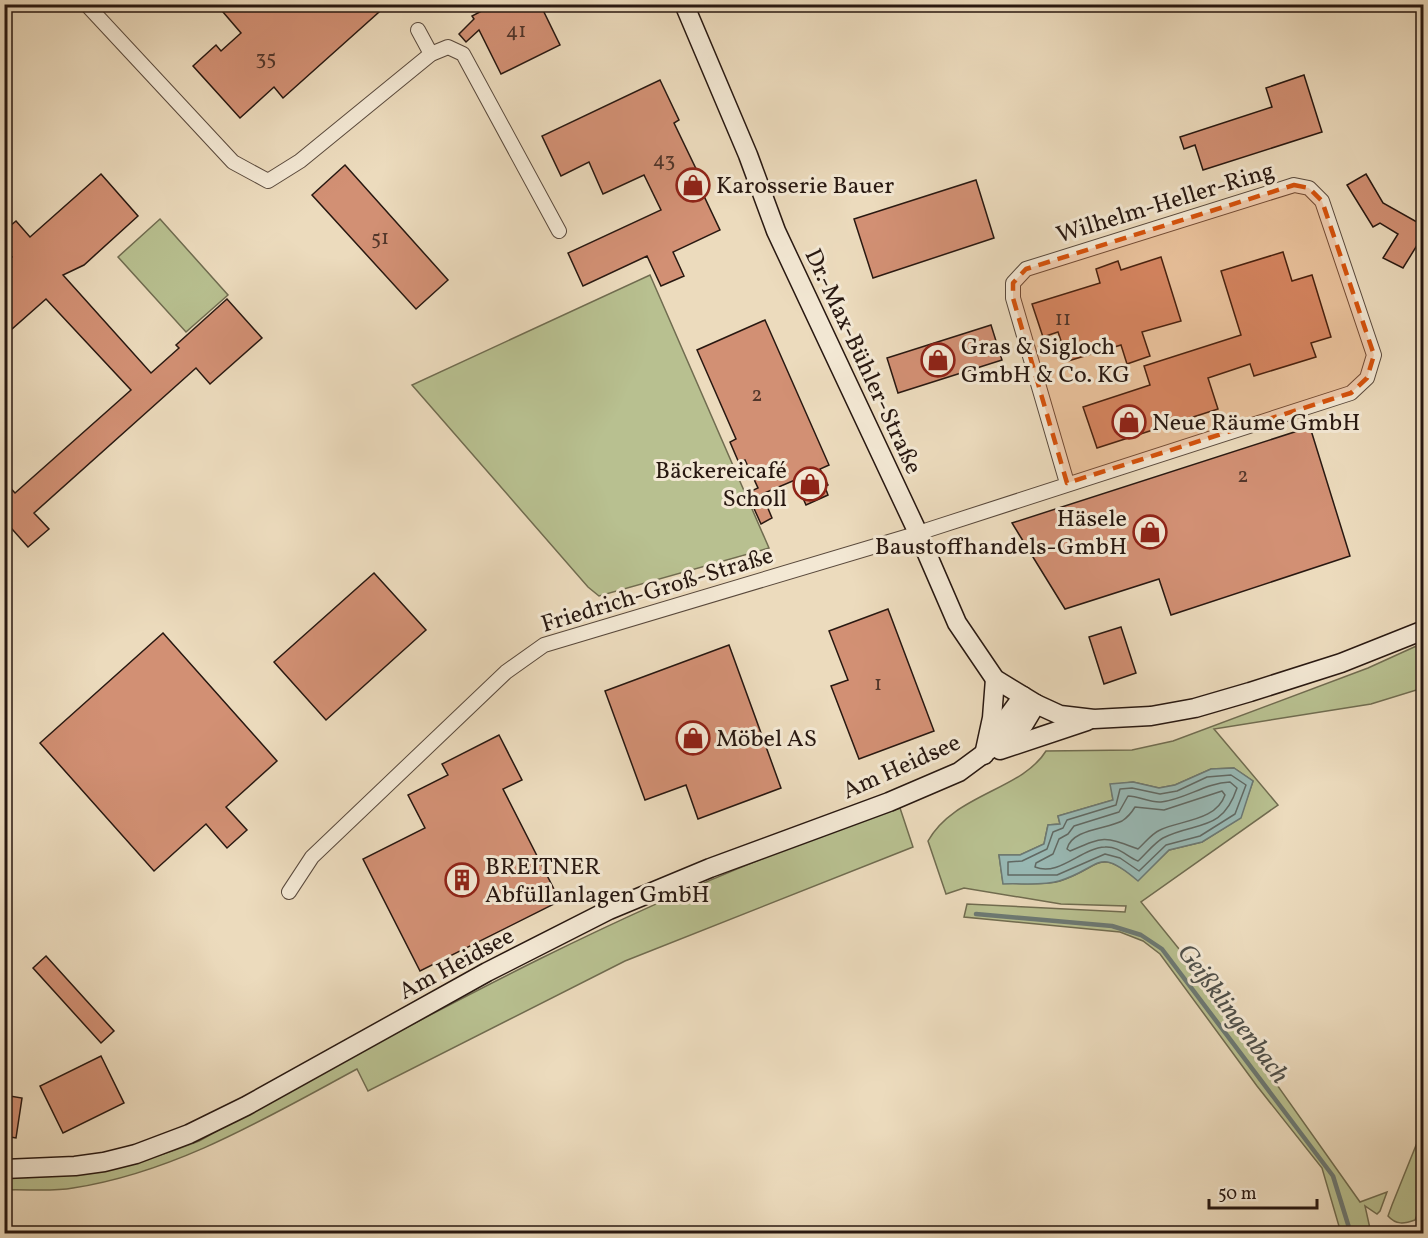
<svg xmlns="http://www.w3.org/2000/svg" width="1428" height="1238" font-family="Vollkorn,serif">
<style>
.green{fill:#b8c090;stroke:#706c50;stroke-width:1.5;fill-rule:evenodd}
.water{fill:#99bab6;stroke:#6c7974;stroke-width:1.5}
.lines{fill:none;stroke-linecap:round;stroke-linejoin:round}
.shore{stroke:#606964;stroke-width:1.5}
.stream{stroke:#6c7974;stroke-width:4.5}
.building{fill:#d29074;stroke:#281811;stroke-width:1.5}
.street-casing{stroke:#59493c;stroke-width:16}
.secondary-casing{stroke:#281811;stroke-width:21}
.street{stroke:#f3e8d4;stroke-width:14}
.secondary{stroke:#f3e8d4;stroke-width:18}
.marked{fill:#d5520c;fill-opacity:0.2;stroke:#d5520c;stroke-width:4.5;stroke-dasharray:12 8;stroke-linejoin:round}
.labels{text-anchor:middle;stroke-width:6;stroke-linejoin:round;paint-order:stroke}
.number-label{font-size:21px;fill:#52362a}
.poi-label{font-size:24px;fill:#281811;stroke:#f3e8d4;text-anchor:start}
.street-label{font-size:24px;fill:#281811;stroke:#f3e8d4}
.water-label{font-size:26px;font-style:italic;fill:#50514b;stroke:#f3e8d4}
</style>
<rect width="100%" height="100%" fill="#ecdbbd"/>
<filter id="stains"><feTurbulence type="fractalNoise" baseFrequency=".00333" numOctaves="4"/><feColorMatrix values="0 0 0 0 .2 0 0 0 0 .09 0 0 0 0 .02 0 0 0 .5 -.17"/></filter>
<radialGradient id="worn" r=".72"><stop offset=".6" stop-color="#630" stop-opacity="0"/><stop offset="1" stop-color="#630" stop-opacity=".3"/></radialGradient>
<!-- green -->
<g class="green">
<path d="M 160,219 L 228,295 L 186,332 L 118,257 Z"/>
<path d="M 650,275 L 769,548 L 599,596 L 588,587 L 412,385 Z"/>
<path d="M 1423,643 L 1423,688 L 1371,704 L 1214,729 L 1278,805 L 1141,902 L 1192,965 L 1360,1202 L 1387,1192 L 1380,1211 L 1377,1214 L 1365,1206 L 1371,1233 L 1341,1233 L 1322,1168 L 1257,1086 L 1160,954 L 1143,941 L 1120,932 L 964,917 L 967,904 L 1125,912 L 1126,906 L 1061,904 L 964,888 L 946,894 L 928,841 C 954,794 1022,790 1046,751 L 1132,750 L 1173,741 L 1368,668 ZM 1234,768 L 1253,781 L 1240,818 L 1202,842 L 1169,850 L 1138,880 C 1096,846 1102,868 1060,881 C 1043,886 1020,883 1003,883 L 999,855 L 1020,855 L 1044,844 L 1048,825 L 1060,824 L 1058,816 L 1113,800 L 1111,785 L 1133,782 L 1159,788 L 1175,785 L 1211,769 Z"/>
<path d="M 900,808 L 913,847 L 625,961 L 368,1091 L 357,1069 C 266,1118 176,1172 73,1188 C 51,1192 27,1189 5,1190 L 4,1178 C 78,1178 131,1168 199,1141 C 426,1015 652,890 900,808 Z"/>
<path d="M 1423,1128 C 1424,1157 1428,1194 1415,1220 C 1404,1224 1396,1225 1388,1216 L 1392,1205 Z"/>
</g>
<!-- water -->
<path class="water" d="M 1234,768 L 1253,781 L 1241,818 L 1202,842 L 1169,850 L 1138,881 C 1096,845 1102,868 1059,881 C 1043,886 1020,883 1003,884 L 999,855 L 1020,855 L 1044,844 L 1048,825 L 1060,824 L 1058,816 L 1113,800 L 1110,784 L 1133,782 L 1159,788 L 1175,785 L 1211,769 Z"/>
<g class="lines">
<!-- shore -->
<g class="shore">
<path d="M 1231,775 L 1246,785 L 1235,814 L 1200,836 L 1166,845 L 1139,871 L 1120,858 L 1105,854 L 1057,875 L 1008,875 L 1008,862 L 1022,861 L 1047,849 L 1053,832 L 1063,828 L 1067,820 L 1116,805 L 1120,789 L 1132,788 L 1160,794 L 1177,791 L 1207,777 Z"/>
<path d="M 1230,782 L 1237,788 C 1222,833 1196,821 1163,838 C 1154,843 1146,854 1138,861 C 1127,857 1119,846 1105,847 C 1081,848 1059,877 1035,867 L 1036,863 L 1053,854 L 1059,839 L 1068,834 L 1074,826 L 1119,812 L 1128,796 C 1139,796 1150,803 1161,802 C 1186,799 1205,783 1230,782 Z"/>
<path d="M 1222,791 L 1225,795 C 1216,821 1181,820 1160,830 C 1151,834 1145,843 1138,849 C 1103,836 1105,836 1070,851 L 1067,849 C 1071,829 1107,829 1122,821 C 1128,817 1132,812 1135,807 L 1164,810 Z"/>
</g>
<!-- stream -->
<path class="stream" d="M 976,914 L 1112,926 L 1141,935 L 1162,949 L 1333,1176 L 1351,1234"/>
</g>
<!-- building -->
<g class="building">
<path d="M 231,4 L 388,4 L 283,98 L 274,87 L 240,118 L 193,66 L 216,45 L 221,51 L 241,33 L 223,12 Z"/>
<path d="M 495,4 L 540,4 L 560,45 L 501,74 L 479,30 L 466,42 L 459,34 L 474,19 L 472,16 Z"/>
<path d="M 1304,75 L 1322,132 L 1203,170 L 1195,145 L 1184,149 L 1180,137 L 1272,107 L 1266,88 Z"/>
<path d="M 660,80 L 679,120 L 674,123 L 699,175 L 695,177 L 720,230 L 673,252 L 684,276 L 661,286 L 647,256 L 583,286 L 568,253 L 661,210 L 644,175 L 603,194 L 589,162 L 561,176 L 542,136 Z"/>
<path d="M 345,165 L 448,280 L 416,309 L 312,195 Z"/>
<path d="M 101,174 L 138,216 L 84,265 L 63,275 L 151,373 L 179,348 L 176,345 L 227,299 L 262,338 L 210,384 L 196,368 L 34,513 L 49,529 L 28,547 L 4,520 L 4,481 L 15,493 L 131,390 L 46,299 L 4,336 L 4,264 L 12,257 L 4,248 L 4,231 L 16,221 L 30,237 Z"/>
<path d="M 1366,174 L 1383,203 L 1424,226 L 1424,234 L 1403,268 L 1383,258 L 1398,234 L 1380,223 L 1373,227 L 1347,185 Z"/>
<path d="M 976,180 L 994,238 L 873,278 L 854,219 Z"/>
<path d="M 1283,252 L 1292,281 L 1312,275 L 1331,337 L 1311,343 L 1316,357 L 1254,376 L 1250,364 L 1208,378 L 1218,409 L 1097,448 L 1083,407 L 1150,385 L 1144,366 L 1241,335 L 1221,271 Z"/>
<path d="M 1161,257 L 1181,321 L 1142,332 L 1150,356 L 1127,364 L 1121,345 L 1068,361 L 1058,332 L 1043,337 L 1032,304 L 1100,283 L 1096,269 L 1118,261 L 1121,270 Z"/>
<path d="M 765,320 L 829,465 L 820,469 L 828,485 L 825,487 L 828,495 L 806,505 L 795,480 L 762,494 L 772,518 L 761,524 L 747,493 L 758,488 L 745,460 L 739,463 L 730,442 L 736,439 L 697,350 Z"/>
<path d="M 991,325 L 1002,360 L 898,393 L 887,358 Z"/>
<path d="M 1310,427 L 1350,556 L 1171,615 L 1159,579 L 1065,609 L 1012,523 Z"/>
<path d="M 374,573 L 426,630 L 326,720 L 274,662 Z"/>
<path d="M 888,609 L 934,731 L 859,759 L 831,686 L 848,680 L 829,631 Z"/>
<path d="M 1121,627 L 1136,673 L 1104,684 L 1089,637 Z"/>
<path d="M 163,633 L 277,761 L 226,807 L 247,830 L 227,848 L 206,824 L 154,871 L 40,743 Z"/>
<path d="M 729,645 L 781,788 L 698,819 L 686,785 L 645,800 L 605,691 Z"/>
<path d="M 499,735 L 522,780 L 503,789 L 560,901 L 420,971 L 363,859 L 425,828 L 408,795 L 448,775 L 442,764 Z"/>
<path d="M 46,956 L 114,1031 L 101,1043 L 33,968 Z"/>
<path d="M 101,1056 L 124,1103 L 63,1133 L 40,1086 Z"/>
<path d="M 4,1095 L 22,1098 L 16,1138 L 4,1136 Z"/>
</g>
<g class="lines">
<defs>
<g id="street">
<path d="M 86,4 L 233,162 L 268,181 L 300,161 L 431,54 L 448,47 L 463,54 L 559,231"/>
<path d="M 418,30 L 431,54"/>
<path d="M 289,892 L 312,857 L 506,672 L 544,645 L 909,536 L 1351,393 L 1367,378 L 1374,355 L 1322,201 L 1309,188 L 1294,185 L 1026,269 L 1013,283 L 1013,298 L 1067,483"/>
</g>
<g id="secondary">
<path d="M 684,4 L 748,155 L 776,231 L 918,533 L 957,623 L 995,679 L 1036,704 L 1060,715 L 1094,719 L 1151,716 L 1195,708 L 1250,692 L 1341,663 L 1424,630"/>
<path d="M 994,743 L 1009,715 L 1023,696"/>
<path d="M 1000,750 L 1087,721"/>
<path d="M 984,755 L 992,718 L 995,679"/>
<path d="M 4,1169 L 75,1166 L 104,1162 L 136,1154 L 189,1134 L 246,1106 L 487,972 L 609,910 L 710,868 L 889,802 L 959,772 L 1024,724 L 1036,704"/>
<path d="M 1423,1234 L 1424,1233"/>
</g>
</defs>
<!-- street casing -->
<use href="#street" class="street-casing"/>
<!-- secondary casing -->
<use href="#secondary" class="secondary-casing"/>
<!-- street -->
<use href="#street" class="street"/>
<!-- secondary -->
<use href="#secondary" class="secondary"/>
</g>
<!-- marked area -->
<path class="marked" d="M 1294,185 L 1309,188 L 1322,201 L 1374,355 L 1367,378 L 1351,393 L 1067,483 L 1013,298 L 1013,283 L 1026,269 Z"/>
<!-- icons -->
<defs>
<symbol id="shop-ring" viewBox="-11 -11 22 22"><circle r="9.5" fill="#f3e8d4" stroke="#8f2418" stroke-width="1.5"/><path d="M-5-2.5h2.3a2.7 3.5 0 0 1 5.4 0H5L5.5 6h-11ZM-1.5-2.5h3a1.5 2.3 0 0 0-3 0Z" fill="#8f2418"/></symbol>
<symbol id="building-ring" viewBox="-11 -11 22 22"><circle r="9.5" fill="#f3e8d4" stroke="#8f2418" stroke-width="1.5"/><path d="M-4-6H4V6H1V3H-1V6H-4ZM-2.5-4.3h1.7v1.8h-1.7ZM.8-4.3h1.7v1.8H.8ZM-2.5-1h1.7V.8h-1.7ZM.8-1h1.7V.8H.8Z" fill="#8f2418"/></symbol>
</defs>
<g fill-rule="evenodd">
<use href="#shop-ring" x="674" y="166" width="38" height="38"/>
<use href="#shop-ring" x="919" y="341" width="38" height="38"/>
<use href="#shop-ring" x="1110" y="403" width="38" height="38"/>
<use href="#shop-ring" x="791" y="465" width="38" height="38"/>
<use href="#shop-ring" x="1131" y="513" width="38" height="38"/>
<use href="#shop-ring" x="674" y="719" width="38" height="38"/>
<use href="#building-ring" x="443" y="861" width="38" height="38"/>
</g>
<g class="labels">
<!-- number labels -->
<g class="number-label">
<text x="516" y="37">41</text>
<text x="266" y="64">35</text>
<text x="664" y="166">43</text>
<text x="380" y="244">51</text>
<text x="1063" y="325">11</text>
<text x="757" y="401">2</text>
<text x="1243" y="482">2</text>
<text x="878" y="690">1</text>
</g>
<!-- poi labels -->
<g class="poi-label">
<text x="716" y="193">Karosserie Bauer</text>
<text x="961" y="354">Gras &amp; Sigloch<tspan x="961" dy="28">GmbH &amp; Co. KG</tspan></text>
<text x="1152" y="430">Neue Räume GmbH</text>
<text x="787" y="478" text-anchor="end">Bäckereicafé<tspan x="787" dy="28">Scholl</tspan></text>
<text x="1127" y="526" text-anchor="end">Häsele<tspan x="1127" dy="28">Baustoffhandels-GmbH</tspan></text>
<text x="716" y="746">Möbel AS</text>
<text x="485" y="874">BREITNER<tspan x="485" dy="28">Abfüllanlagen GmbH</tspan></text>
</g>
<!-- street labels -->
<g class="street-label">
<text transform="translate(1165 202) rotate(-17)" y="8">Wilhelm-Heller-Ring</text>
<text transform="translate(864 361) rotate(65)" y="8">Dr.-Max-Bühler-Straße</text>
<text transform="translate(657 589) rotate(-17)" y="8">Friedrich-Groß-Straße</text>
<text transform="translate(901 766) rotate(-24)" y="8">Am Heidsee</text>
<text transform="translate(456 963) rotate(-28)" y="8">Am Heidsee</text>
</g>
<!-- water labels -->
<g class="water-label">
<text transform="translate(1234 1013) rotate(53)" y="9">Geißklingenbach</text>
</g>
</g>
<!-- margin -->
<rect width="1428" height="1238" fill="none" stroke="#ecdbbd" stroke-width="24"/>
<rect x="6" y="6" width="1416" height="1226" fill="none" stroke="#281811" stroke-width="3"/>
<rect x="12" y="12" width="1404" height="1214" fill="none" stroke="#281811" stroke-width="1.5"/>
<!-- scale -->
<path d="M1209 1199v9h108v-9" fill="none" stroke="#281811" stroke-width="3"/>
<text x="1218" y="1199" font-size="18" fill="#281811" stroke="#f3e8d4" stroke-width="4.5" paint-order="stroke">50 m</text>
<rect width="100%" height="100%" filter="url(#stains)"/>
<rect width="100%" height="100%" fill="url(#worn)"/>
</svg>
